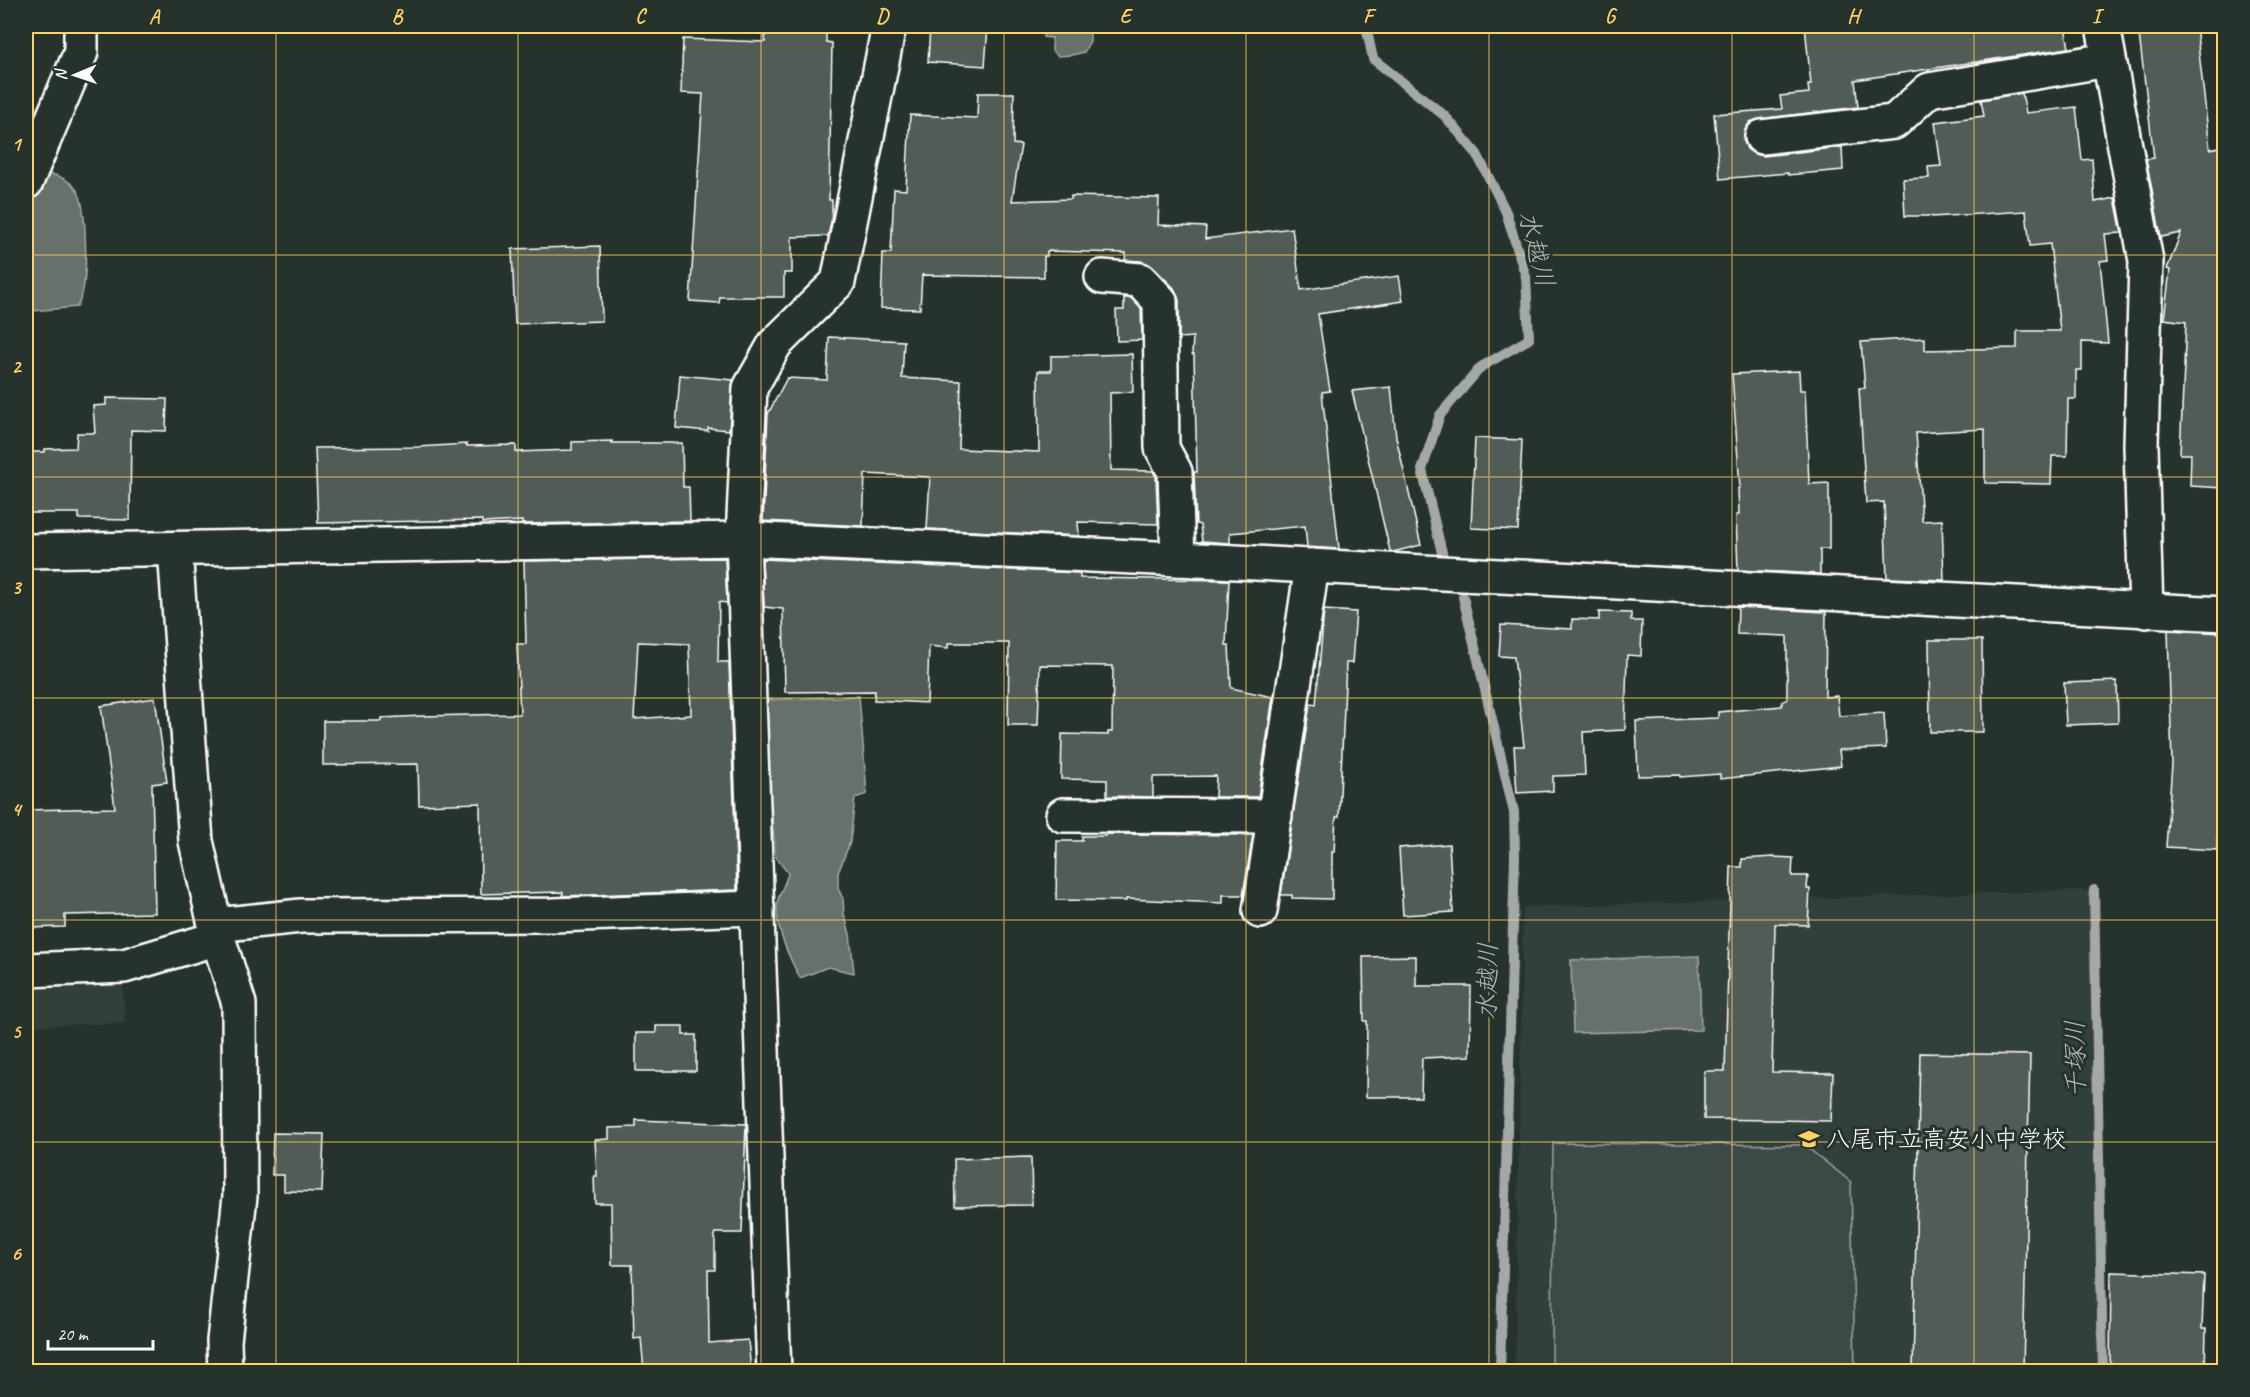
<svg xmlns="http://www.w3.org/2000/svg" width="2250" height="1397" font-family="Caveat,'Klee One',sans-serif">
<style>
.built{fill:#333f3a}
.green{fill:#3e4944;stroke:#9ea4a2;stroke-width:1.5}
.water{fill:#67706c;stroke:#a4a9a7;stroke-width:1.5}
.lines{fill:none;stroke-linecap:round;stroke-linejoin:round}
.stream{stroke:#a4a9a7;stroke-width:10}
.building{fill:#515c57;stroke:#fff;stroke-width:1.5;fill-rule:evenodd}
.minor-casing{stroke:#fff;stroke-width:38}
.minor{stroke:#26332d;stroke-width:33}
.grid{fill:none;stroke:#ffd166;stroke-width:1.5;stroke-opacity:0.55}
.labels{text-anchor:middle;stroke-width:6;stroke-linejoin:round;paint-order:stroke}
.poi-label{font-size:24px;fill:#fff;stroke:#26332d;text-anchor:start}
.water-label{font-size:26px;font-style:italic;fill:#b3b8b6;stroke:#26332d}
.neatline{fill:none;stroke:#ffd166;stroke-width:2}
.grid-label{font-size:20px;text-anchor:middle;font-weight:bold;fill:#ffd166}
</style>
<rect width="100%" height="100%" fill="#26332d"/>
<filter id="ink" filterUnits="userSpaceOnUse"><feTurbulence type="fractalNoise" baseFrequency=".0167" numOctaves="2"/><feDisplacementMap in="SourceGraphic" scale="12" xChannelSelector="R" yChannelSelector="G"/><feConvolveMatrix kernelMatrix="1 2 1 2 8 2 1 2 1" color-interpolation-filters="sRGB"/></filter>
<g filter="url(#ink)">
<!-- built -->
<g class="built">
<path d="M 2094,890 L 2103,1371 L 1515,1372 L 1523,907 Z"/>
<path d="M 122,972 L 125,1023 L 26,1026 L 26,978 Z"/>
</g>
<!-- green -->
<path class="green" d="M 1553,1143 L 1804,1145 L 1851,1182 L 1855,1371 L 1552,1371 Z"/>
<!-- water -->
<g class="water">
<path d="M 1043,26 L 1090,26 L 1090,41 L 1084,52 L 1072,55 L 1058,56 L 1052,51 L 1052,38 L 1043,37 Z"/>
<path d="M 38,172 C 54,174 69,177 78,192 C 87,208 87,270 83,290 C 82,296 79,302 77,307 L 32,311 L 26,309 L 26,213 Z"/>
<path d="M 859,696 L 867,794 L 855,798 L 850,842 L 838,873 L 838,888 L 843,899 L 844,914 L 850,934 L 854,973 L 828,967 L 800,978 C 789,957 775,928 777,904 C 779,892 786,884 788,873 L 776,858 L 768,778 L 765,700 Z"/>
<path d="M 1699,956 L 1701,1030 L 1573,1033 L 1571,960 Z"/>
</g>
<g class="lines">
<!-- stream -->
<g class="stream">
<path d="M 1366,26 L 1373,59 L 1445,116 L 1477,154 L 1506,212 L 1526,277 L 1529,339 L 1481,367 L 1440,415 L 1422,470 L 1444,561"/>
<path d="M 1463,597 L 1514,812 L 1515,856 L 1500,1372"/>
<path d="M 2094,890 L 2103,1372"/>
</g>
</g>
<!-- building -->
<g class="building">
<path d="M 930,26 L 988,26 L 985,66 L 928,62 Z"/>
<path d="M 1805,26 L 2065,26 L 2069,48 L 1855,80 L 1858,107 L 1759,119 L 1750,122 L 1745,130 L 1743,139 L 1747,149 L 1754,154 L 1764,156 L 1842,147 L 1843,170 L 1788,175 L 1788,173 L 1720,179 L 1714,114 L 1782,109 L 1780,96 L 1809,93 L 1808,85 L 1811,85 Z"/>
<path d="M 2138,26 L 2196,26 L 2210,149 L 2224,146 L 2224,488 L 2190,486 L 2191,454 L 2180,454 L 2186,322 L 2164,319 L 2170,270 L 2167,269 L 2181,233 L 2161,237 L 2146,159 L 2154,158 Z"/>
<path d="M 765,27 L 826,28 L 826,42 L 832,43 L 829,200 L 832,200 L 832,218 L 828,236 L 792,237 L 792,273 L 784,273 L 784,297 L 720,297 L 719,303 L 690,301 L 703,94 L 681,93 L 683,39 L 765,42 Z"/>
<path d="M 978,93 L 1014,93 L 1013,144 L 1021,145 L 1012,201 L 1071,199 L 1071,196 L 1159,198 L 1158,225 L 1206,227 L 1205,239 L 1292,228 L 1301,290 L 1399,276 L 1403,301 L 1318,314 L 1330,391 L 1322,392 L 1339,549 L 1307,547 L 1305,526 L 1230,533 L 1230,543 L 1202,541 L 1200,525 L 1196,524 L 1194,472 L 1197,472 L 1194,355 L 1192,354 L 1193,337 L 1179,338 L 1179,300 L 1174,288 L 1153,267 L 1141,261 L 1125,260 L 1126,253 L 1047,251 L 1047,256 L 1044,256 L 1044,277 L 922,275 L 920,309 L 881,308 L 883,253 L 891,253 L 894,189 L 906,190 L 910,115 L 977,118 Z"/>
<path d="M 2022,93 L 2026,113 L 2076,107 L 2082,160 L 2092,159 L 2095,202 L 2115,198 L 2122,233 L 2105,234 L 2108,260 L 2100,261 L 2108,343 L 2082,342 L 2082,370 L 2076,370 L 2076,399 L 2068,399 L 2067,456 L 2052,456 L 2051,484 L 1985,483 L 1985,429 L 1916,433 L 1922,521 L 1942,520 L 1944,580 L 1887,578 L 1884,502 L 1866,503 L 1859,388 L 1865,388 L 1861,342 L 1925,338 L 1925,350 L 2017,348 L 2017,331 L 2060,331 L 2050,244 L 2030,246 L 2026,211 L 1932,217 L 1932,216 L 1905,216 L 1903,179 L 1929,178 L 1928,167 L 1941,166 L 1935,122 L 1984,116 L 1981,100 Z"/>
<path d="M 600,246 L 602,321 L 515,324 L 512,249 Z"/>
<path d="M 1124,298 L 1131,298 L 1141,309 L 1142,340 L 1117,341 L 1116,310 L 1124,310 Z"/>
<path d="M 829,337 L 904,341 L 902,378 L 961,381 L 959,449 L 1039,452 L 1038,371 L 1051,371 L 1051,356 L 1132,354 L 1133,392 L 1110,393 L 1111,470 L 1153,471 L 1156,477 L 1158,524 L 1078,522 L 1079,536 L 927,529 L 930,477 L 865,474 L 863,526 L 763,521 L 768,414 L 787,378 L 827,380 Z"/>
<path d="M 1799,371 L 1800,390 L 1805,390 L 1809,484 L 1829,483 L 1829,549 L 1820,549 L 1820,574 L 1738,570 L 1736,515 L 1739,515 L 1738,488 L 1740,488 L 1732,374 Z"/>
<path d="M 680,375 L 733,380 L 729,430 L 708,428 L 708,431 L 676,428 Z"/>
<path d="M 1391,387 L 1396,437 L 1421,545 L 1393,552 L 1390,551 L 1352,391 Z"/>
<path d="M 106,398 L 167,399 L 166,431 L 131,430 L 130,520 L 79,519 L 79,513 L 26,513 L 26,452 L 45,452 L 45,449 L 76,448 L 77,433 L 95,433 L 93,406 L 106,405 Z"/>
<path d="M 1475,438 L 1522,440 L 1518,530 L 1471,528 Z"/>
<path d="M 612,441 L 612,443 L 682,443 L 683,487 L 689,487 L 690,521 L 522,524 L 522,521 L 482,523 L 482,520 L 318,523 L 315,448 L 418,447 L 467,444 L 467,446 L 516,445 L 516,452 L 572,450 L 572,442 Z"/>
<path d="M 725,558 L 727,603 L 719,602 L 718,662 L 729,662 L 737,890 L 563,896 L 563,892 L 481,894 L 480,803 L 419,805 L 418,764 L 323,765 L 323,721 L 381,721 L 381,718 L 423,716 L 520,714 L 517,644 L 526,644 L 524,561 ZM 638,642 L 689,644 L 691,715 L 634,719 Z"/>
<path d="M 762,559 L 1080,573 L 1080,578 L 1229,580 L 1226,645 L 1229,645 L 1231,688 L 1273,697 L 1258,797 L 1215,797 L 1216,776 L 1153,777 L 1153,797 L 1107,796 L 1107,780 L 1061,779 L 1062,734 L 1108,735 L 1108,732 L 1112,732 L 1113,666 L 1040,665 L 1038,725 L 1008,725 L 1009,643 L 948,643 L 948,648 L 929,646 L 927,703 L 874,700 L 875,691 L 785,692 L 783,609 L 764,607 Z"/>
<path d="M 1738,607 L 1826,612 L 1825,697 L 1837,696 L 1839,716 L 1884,713 L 1886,748 L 1839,750 L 1841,766 L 1720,779 L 1720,774 L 1680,777 L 1680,775 L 1638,776 L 1636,721 L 1718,718 L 1718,712 L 1782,706 L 1782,701 L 1787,700 L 1787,636 L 1737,634 Z"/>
<path d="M 1324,610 L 1356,612 L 1352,663 L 1346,663 L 1339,817 L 1336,817 L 1334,852 L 1332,852 L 1332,899 L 1292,898 L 1292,895 L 1281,895 L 1310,704 L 1316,705 Z"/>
<path d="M 1599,612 L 1631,613 L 1631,621 L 1642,621 L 1641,656 L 1627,655 L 1625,730 L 1583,732 L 1585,775 L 1553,776 L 1553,791 L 1517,793 L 1514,746 L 1524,746 L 1514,657 L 1499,656 L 1501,625 L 1572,629 L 1572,619 L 1599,620 Z"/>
<path d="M 2168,630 L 2223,633 L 2224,813 L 2218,813 L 2217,850 L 2166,847 L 2172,764 Z"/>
<path d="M 1929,640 L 1982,640 L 1983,732 L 1930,732 Z"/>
<path d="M 2117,681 L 2118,723 L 2066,725 L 2064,683 Z"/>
<path d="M 155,698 L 167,782 L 152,784 L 155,913 L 65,915 L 65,927 L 26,928 L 26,810 L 115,808 L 101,706 Z"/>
<path d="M 1106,834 L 1253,835 L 1243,895 L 1223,895 L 1223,903 L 1126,899 L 1126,901 L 1056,900 L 1057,841 L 1082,841 L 1082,836 L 1106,836 Z"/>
<path d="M 1449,844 L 1453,912 L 1403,915 L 1399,848 Z"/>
<path d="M 1773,857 L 1793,858 L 1792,876 L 1808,876 L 1807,889 L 1810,889 L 1808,925 L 1775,924 L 1772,1072 L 1833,1073 L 1831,1121 L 1704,1119 L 1704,1071 L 1725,1071 L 1731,867 L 1742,867 L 1742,859 Z"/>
<path d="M 1416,956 L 1416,986 L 1471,986 L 1470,1056 L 1422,1058 L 1421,1097 L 1366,1097 L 1367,1021 L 1364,1021 L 1363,957 Z"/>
<path d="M 656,1026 L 683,1026 L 683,1035 L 696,1035 L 696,1071 L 636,1071 L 636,1033 L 656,1033 Z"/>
<path d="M 1920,1053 L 2030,1055 L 2023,1371 L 1913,1371 Z"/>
<path d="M 636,1120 L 746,1124 L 742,1233 L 715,1233 L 715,1270 L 708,1270 L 709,1343 L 748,1340 L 751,1371 L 644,1371 L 641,1338 L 634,1339 L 632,1265 L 612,1265 L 611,1203 L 595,1203 L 594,1176 L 597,1176 L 595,1140 L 609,1139 L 609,1128 L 636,1127 Z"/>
<path d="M 273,1133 L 324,1134 L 322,1192 L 284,1191 L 284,1175 L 272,1175 Z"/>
<path d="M 1031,1157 L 1032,1205 L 955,1206 L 954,1159 Z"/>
<path d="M 2111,1272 L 2204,1275 L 2202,1329 L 2206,1329 L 2205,1371 L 2110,1371 Z"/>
</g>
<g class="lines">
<defs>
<g id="minor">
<path d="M 2103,26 L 2146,261 L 2141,445 L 2146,611"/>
<path d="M 1762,137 L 1894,122 L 1929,90 L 2108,60"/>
<path d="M 26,182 L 81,52 L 81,26"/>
<path d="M 1102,277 L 1140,280 L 1160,301 L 1162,448 L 1175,472 L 1178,559"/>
<path d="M 175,549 L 196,841 L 218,938 L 239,1004 L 240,1196 L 224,1341 L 225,1372"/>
<path d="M 26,551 L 743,539 L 1178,559 L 2224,614"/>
<path d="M 1063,815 L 1275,816"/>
<path d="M 1260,911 L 1312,566"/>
<path d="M 216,925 L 301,916 L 553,915 L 757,908"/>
<path d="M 26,970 L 124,966 L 218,938"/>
<path d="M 774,1372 L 743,539 L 750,388 L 775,344 L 838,282 L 889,26"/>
</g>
</defs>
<!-- minor casing -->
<use href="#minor" class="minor-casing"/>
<!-- minor -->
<use href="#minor" class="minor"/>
</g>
</g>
<!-- grid -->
<path class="grid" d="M 276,26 L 276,1372M 518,26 L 518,1372M 761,26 L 761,1372M 1004,26 L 1004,1372M 1246,26 L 1246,1372M 1489,26 L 1489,1372M 1732,26 L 1732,1372M 1974,26 L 1974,1372M 26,255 L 2224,255M 26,477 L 2224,477M 26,698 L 2224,698M 26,920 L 2224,920M 26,1142 L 2224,1142"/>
<!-- icons -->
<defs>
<symbol id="school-bare" viewBox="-9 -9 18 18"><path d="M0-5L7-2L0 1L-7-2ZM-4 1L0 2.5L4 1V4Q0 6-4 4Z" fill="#ffd166" stroke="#26332d" stroke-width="2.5" paint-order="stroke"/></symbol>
</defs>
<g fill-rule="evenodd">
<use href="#school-bare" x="1794" y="1124" width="30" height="30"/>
</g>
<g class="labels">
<!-- poi labels -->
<g class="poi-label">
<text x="1826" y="1147">八尾市立高安小中学校</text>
</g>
<!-- water labels -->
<g class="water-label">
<text transform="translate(1537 249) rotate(76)" y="9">水越川</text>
<text transform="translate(1487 981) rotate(-89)" y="9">水越川</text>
<text transform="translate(2075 1059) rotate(-91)" y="9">千塚川</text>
</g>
</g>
<!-- margin -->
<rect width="2250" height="1397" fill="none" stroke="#26332d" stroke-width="66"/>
<!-- north arrow -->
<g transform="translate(75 75) rotate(268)" stroke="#26332d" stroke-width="4.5" paint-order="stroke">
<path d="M0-4.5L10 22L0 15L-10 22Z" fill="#ffffff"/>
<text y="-9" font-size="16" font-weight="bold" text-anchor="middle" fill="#ffffff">N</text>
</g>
<!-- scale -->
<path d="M48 1340v9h105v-9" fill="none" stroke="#ffffff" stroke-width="3"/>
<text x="57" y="1340" font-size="18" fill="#ffffff" stroke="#26332d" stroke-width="4.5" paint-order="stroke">20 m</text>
<rect x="33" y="33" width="2184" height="1331" class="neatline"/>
<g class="grid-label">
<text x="154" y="23">A</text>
<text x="397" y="23">B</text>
<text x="640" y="23">C</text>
<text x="882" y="23">D</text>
<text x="1125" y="23">E</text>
<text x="1368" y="23">F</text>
<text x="1610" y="23">G</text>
<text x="1853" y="23">H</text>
<text x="2096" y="23">I</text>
<text x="16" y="151">1</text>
<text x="16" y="373">2</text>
<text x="16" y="594">3</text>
<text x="16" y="816">4</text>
<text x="16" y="1038">5</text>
<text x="16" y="1260">6</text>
</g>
</svg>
